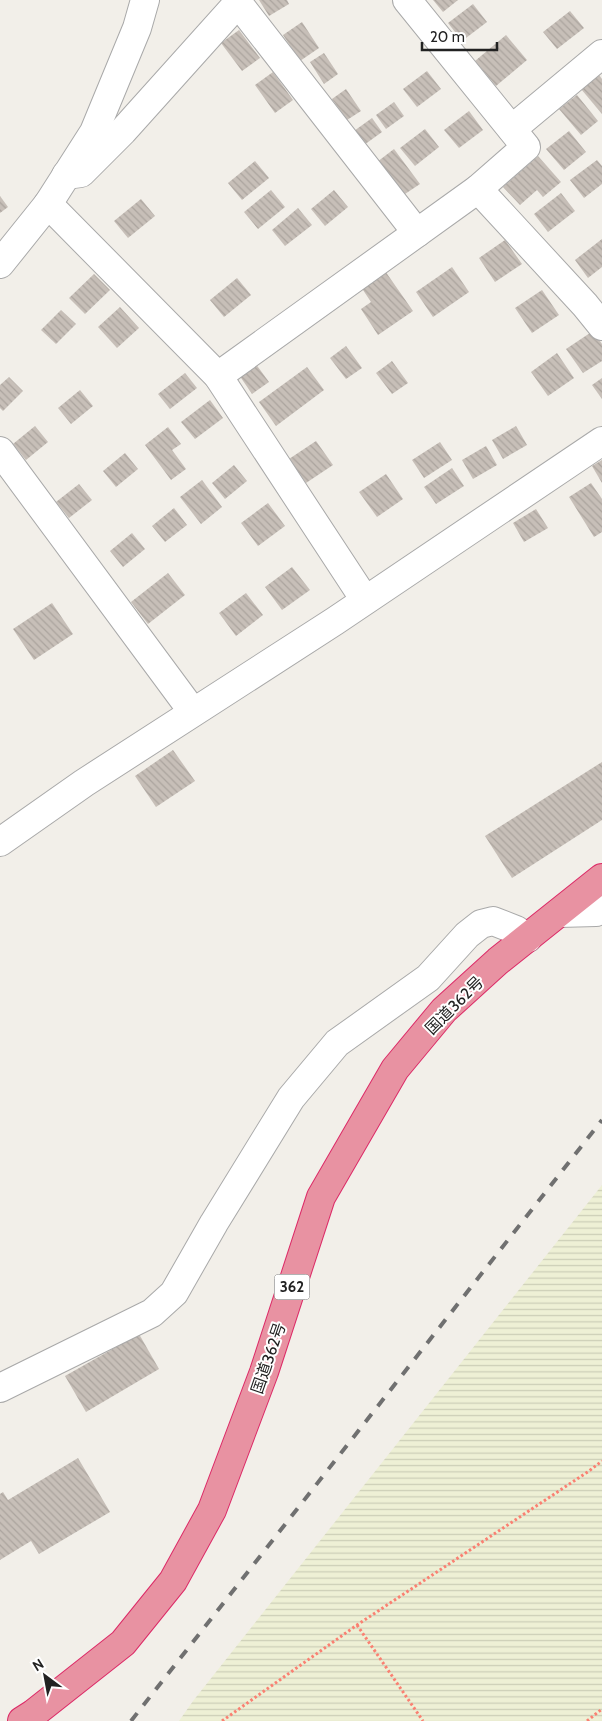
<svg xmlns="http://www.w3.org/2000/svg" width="602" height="1721" font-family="Cabin,'Noto Sans JP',sans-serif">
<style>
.farmland{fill:url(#farmland-rules)}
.building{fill:url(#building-back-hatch)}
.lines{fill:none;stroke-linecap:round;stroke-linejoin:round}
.minor-casing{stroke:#a9a9a9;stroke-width:30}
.highway-casing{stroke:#dc2a67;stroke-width:30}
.path{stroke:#fa8072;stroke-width:3;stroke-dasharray:2.5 2.5;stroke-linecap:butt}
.minor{stroke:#fff;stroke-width:28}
.highway{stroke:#e892a2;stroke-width:28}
.rail{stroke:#707070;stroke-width:4;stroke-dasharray:10 10;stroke-linecap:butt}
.labels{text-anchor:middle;stroke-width:4;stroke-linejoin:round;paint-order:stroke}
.shield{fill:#fff;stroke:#646464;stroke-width:1}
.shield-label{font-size:15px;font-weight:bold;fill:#222}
.street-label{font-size:16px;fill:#222;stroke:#fff}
</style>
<defs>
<pattern id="farmland-rules" width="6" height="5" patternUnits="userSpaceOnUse" patternTransform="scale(1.25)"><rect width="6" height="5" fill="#eef0d5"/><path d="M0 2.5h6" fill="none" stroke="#ccceb7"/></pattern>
<pattern id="building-back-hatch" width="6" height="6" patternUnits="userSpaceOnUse" patternTransform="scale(1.25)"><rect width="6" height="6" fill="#c7bfb8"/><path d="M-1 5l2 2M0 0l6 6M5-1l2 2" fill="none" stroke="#aba49e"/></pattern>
</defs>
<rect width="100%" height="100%" fill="#f2efe9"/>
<!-- farmland -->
<path class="farmland" d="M 602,1185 L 602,1721 L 179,1721 L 193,1701 Z"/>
<!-- building -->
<g class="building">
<path d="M 259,0 L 287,0 L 289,4 L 269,16 Z"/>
<path d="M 433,0 L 458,0 L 443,12 Z"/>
<path d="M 473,4 L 487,22 L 462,41 L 448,23 Z"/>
<path d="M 570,11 L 584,28 L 557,49 L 543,32 Z"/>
<path d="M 302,22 L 319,48 L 300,61 L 283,35 Z"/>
<path d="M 239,30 L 260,58 L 242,71 L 221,43 Z"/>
<path d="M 506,35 L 527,60 L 496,86 L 475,61 Z"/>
<path d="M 324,53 L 338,74 L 324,84 L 310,62 Z"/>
<path d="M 427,71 L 441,89 L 417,107 L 403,89 Z"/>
<path d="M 273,72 L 293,100 L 275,113 L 255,85 Z"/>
<path d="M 599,75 L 602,79 L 602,114 L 581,89 Z"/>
<path d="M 346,89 L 361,111 L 347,120 L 332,99 Z"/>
<path d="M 577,95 L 598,121 L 581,135 L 559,109 Z"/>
<path d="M 394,102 L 404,116 L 386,129 L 376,115 Z"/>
<path d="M 469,111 L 483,130 L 459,148 L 444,130 Z"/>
<path d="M 372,118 L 382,132 L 364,145 L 354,131 Z"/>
<path d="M 425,129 L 439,147 L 415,166 L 400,148 Z"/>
<path d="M 569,131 L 586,152 L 564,170 L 546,149 Z"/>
<path d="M 394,149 L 420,184 L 402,196 L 377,162 Z"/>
<path d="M 538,156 L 561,182 L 543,197 L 537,190 L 520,205 L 503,187 Z"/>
<path d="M 597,160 L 602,166 L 602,184 L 584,198 L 570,180 Z"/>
<path d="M 255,161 L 269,178 L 242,200 L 228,183 Z"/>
<path d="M 271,190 L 285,207 L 258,229 L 244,212 Z"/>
<path d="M 334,190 L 348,207 L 325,226 L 311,209 Z"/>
<path d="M 561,193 L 575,211 L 548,232 L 534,214 Z"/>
<path d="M 0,196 L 8,207 L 0,213 Z"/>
<path d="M 141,199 L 155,216 L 128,238 L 114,221 Z"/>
<path d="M 298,208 L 312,225 L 285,246 L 272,230 Z"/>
<path d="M 602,239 L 602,267 L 588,278 L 575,260 Z"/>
<path d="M 505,240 L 522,264 L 495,282 L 479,258 Z"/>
<path d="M 452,267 L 469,292 L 433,317 L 416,292 Z"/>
<path d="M 383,268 L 413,311 L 378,335 L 361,309 L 371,302 L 359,284 Z"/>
<path d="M 94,274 L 110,290 L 85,314 L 69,298 Z"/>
<path d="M 237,278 L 251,295 L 224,317 L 210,300 Z"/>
<path d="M 542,290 L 559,315 L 532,333 L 515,308 Z"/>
<path d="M 120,307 L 139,328 L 117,348 L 98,327 Z"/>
<path d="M 61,310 L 76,324 L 56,344 L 41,330 Z"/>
<path d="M 593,331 L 602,344 L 602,361 L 583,373 L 566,349 Z"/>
<path d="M 346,346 L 362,368 L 346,379 L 330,358 Z"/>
<path d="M 557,353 L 574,378 L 548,396 L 531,372 Z"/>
<path d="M 253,360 L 269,382 L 252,394 L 237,372 Z"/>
<path d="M 392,361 L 408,383 L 392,394 L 376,373 Z"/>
<path d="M 307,367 L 324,390 L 276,426 L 259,402 Z"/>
<path d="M 185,373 L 197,388 L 170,409 L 158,394 Z"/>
<path d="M 9,377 L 23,391 L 3,411 L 0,408 L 0,385 Z"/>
<path d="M 602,378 L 602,399 L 592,385 Z"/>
<path d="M 80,390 L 93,406 L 71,424 L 58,408 Z"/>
<path d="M 210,400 L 223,418 L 195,439 L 181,422 Z"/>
<path d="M 35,426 L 48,442 L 26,460 L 13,444 Z"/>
<path d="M 516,426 L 527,445 L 503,459 L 492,440 Z"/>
<path d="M 168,427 L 181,444 L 172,450 L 186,469 L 171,480 L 145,445 Z"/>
<path d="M 316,441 L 333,465 L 306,483 L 289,459 Z"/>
<path d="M 440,442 L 452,460 L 424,478 L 412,460 Z"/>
<path d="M 486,446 L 497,465 L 473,479 L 462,460 Z"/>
<path d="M 125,453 L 138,469 L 116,487 L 103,471 Z"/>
<path d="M 602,460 L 602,483 L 592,466 Z"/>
<path d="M 234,465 L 247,481 L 225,499 L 212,483 Z"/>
<path d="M 452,468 L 464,486 L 436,504 L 424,487 Z"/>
<path d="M 386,474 L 403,499 L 377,517 L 359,492 Z"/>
<path d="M 202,480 L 222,507 L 201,524 L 180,497 Z"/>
<path d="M 591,483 L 602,499 L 602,532 L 594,537 L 569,497 Z"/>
<path d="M 79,484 L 92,500 L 69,518 L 56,502 Z"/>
<path d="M 268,503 L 285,526 L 258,546 L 241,523 Z"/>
<path d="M 174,508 L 187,525 L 165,542 L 152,526 Z"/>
<path d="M 536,509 L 548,528 L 524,542 L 513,523 Z"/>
<path d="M 132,533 L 145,549 L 123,567 L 110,551 Z"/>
<path d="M 292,567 L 310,590 L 282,610 L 265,587 Z"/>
<path d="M 168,573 L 185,595 L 148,624 L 131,602 Z"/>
<path d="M 246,593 L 263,615 L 236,636 L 219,613 Z"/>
<path d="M 52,603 L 73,634 L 34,660 L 13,629 Z"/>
<path d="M 173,750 L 195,781 L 156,807 L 135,776 Z"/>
<path d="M 602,762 L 602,820 L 512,878 L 485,836 Z"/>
<path d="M 139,1334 L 159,1369 L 86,1412 L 65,1376 Z"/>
<path d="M 78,1458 L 110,1512 L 39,1554 L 31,1541 L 0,1560 L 0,1494 L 3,1492 L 8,1500 Z"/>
</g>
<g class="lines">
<defs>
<g id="minor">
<path d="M 407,0 L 526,147 L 478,189"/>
<path d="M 512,129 L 602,54"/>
<path d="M 66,175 L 81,173 L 123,131 L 238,3 L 417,233"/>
<path d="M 48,204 L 218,376 L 365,600"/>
<path d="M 0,264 L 48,204 L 94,132 L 137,28 L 145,0"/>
<path d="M 218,376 L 478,189 L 585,305 L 602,326"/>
<path d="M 0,451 L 193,712"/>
<path d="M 0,842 L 84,783 L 335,621 L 602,441"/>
<path d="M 559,913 L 596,912 L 602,909"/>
<path d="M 0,1388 L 152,1313 L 174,1293 L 214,1223 L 291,1098 L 337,1043 L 428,978 L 467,935 L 481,924 L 493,921 L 516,930 L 528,938"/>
</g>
<path id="highway" d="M 22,1721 L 33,1714 L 123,1643 L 173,1581 L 212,1510 L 264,1372 L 321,1197 L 395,1069 L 444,1010 L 498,961 L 602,878"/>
</defs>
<!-- minor casing -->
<use href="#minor" class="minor-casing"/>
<!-- highway casing -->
<use href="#highway" class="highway-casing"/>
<!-- path -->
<g class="path">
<path d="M 357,1625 L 423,1721"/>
<path d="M 222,1721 L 357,1625 L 589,1471 L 602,1461"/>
<path d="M 587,1721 L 602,1709"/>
</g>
<!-- minor -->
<use href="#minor" class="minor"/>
<!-- highway -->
<use href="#highway" class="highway"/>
<!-- rail -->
<path class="rail" d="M 131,1721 L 602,1120"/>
</g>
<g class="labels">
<!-- shield labels -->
<rect class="shield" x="274.5" y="1274.5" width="35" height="25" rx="4"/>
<g class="shield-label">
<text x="292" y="1292">362</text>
</g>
<!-- street labels -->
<g class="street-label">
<text transform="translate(454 1005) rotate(-45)" y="6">国道362号</text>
<text transform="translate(268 1358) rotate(-71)" y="6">国道362号</text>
</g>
</g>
<!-- north arrow -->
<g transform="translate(45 1676) rotate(328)" stroke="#ffffff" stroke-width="4" paint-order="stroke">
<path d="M0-4L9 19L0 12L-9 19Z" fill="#222222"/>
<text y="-8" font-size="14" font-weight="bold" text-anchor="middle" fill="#222222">N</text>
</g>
<!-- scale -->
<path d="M422 42v8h75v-8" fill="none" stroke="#222222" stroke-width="2.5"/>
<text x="430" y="42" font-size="15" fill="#222222" stroke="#ffffff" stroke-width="4" paint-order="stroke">20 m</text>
</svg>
